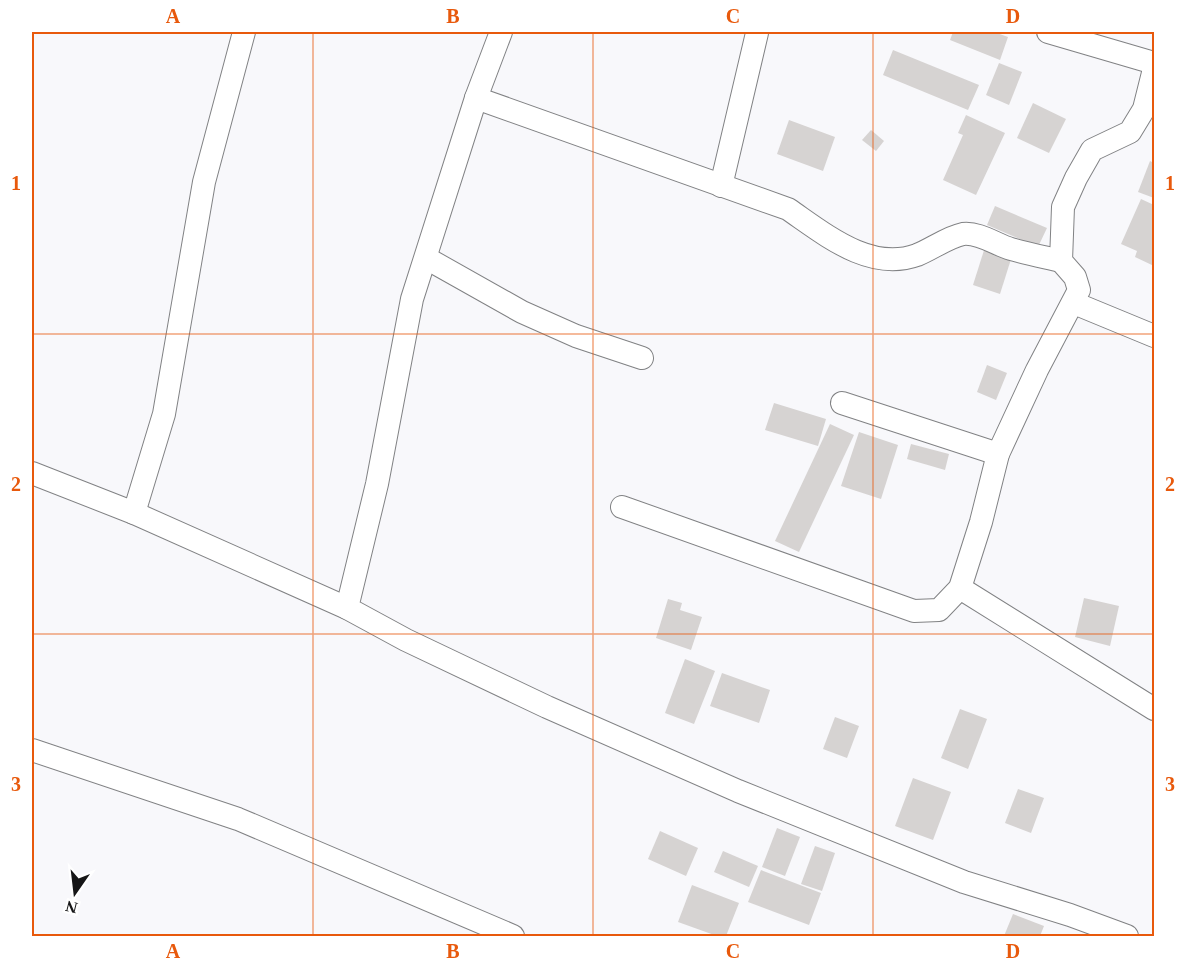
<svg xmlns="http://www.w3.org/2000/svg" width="1186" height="968" font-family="Georgia,serif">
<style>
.building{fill:#d6d3d2}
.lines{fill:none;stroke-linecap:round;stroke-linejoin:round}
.minor-casing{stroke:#818284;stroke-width:24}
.minor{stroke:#fff;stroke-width:22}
.grid{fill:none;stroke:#e8590c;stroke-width:1.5;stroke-opacity:0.55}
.neatline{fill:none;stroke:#e8590c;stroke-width:2}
.grid-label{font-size:20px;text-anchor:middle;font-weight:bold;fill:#e8590c}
</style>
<rect width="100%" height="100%" fill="#f8f8fb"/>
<!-- building -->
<g class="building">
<path d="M 953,32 L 994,32 L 1008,37 L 1000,60 L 950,40 Z"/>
<path d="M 893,50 L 979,85 L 968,110 L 883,75 Z"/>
<path d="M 999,63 L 1022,72 L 1009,105 L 986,95 Z"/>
<path d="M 1033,103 L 1066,119 L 1049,153 L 1017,138 Z"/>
<path d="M 966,115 L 1005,133 L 976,195 L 943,180 L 963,135 L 958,133 Z"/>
<path d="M 789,120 L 835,137 L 823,171 L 777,154 Z"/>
<path d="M 871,130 L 884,141 L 876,151 L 862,140 Z"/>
<path d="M 1150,161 L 1154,163 L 1154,198 L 1138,192 Z"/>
<path d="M 1141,199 L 1154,205 L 1154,266 L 1135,257 L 1137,251 L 1121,244 Z"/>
<path d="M 995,206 L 1047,228 L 1038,247 L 987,225 Z"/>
<path d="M 985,247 L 1012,256 L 1000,294 L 973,285 Z"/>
<path d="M 987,365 L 1007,373 L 996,400 L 977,392 Z"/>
<path d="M 774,403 L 826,419 L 818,446 L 765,430 Z"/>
<path d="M 830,424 L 854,435 L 799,552 L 775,541 Z"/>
<path d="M 859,432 L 898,445 L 881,499 L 841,486 Z"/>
<path d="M 911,444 L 949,454 L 945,470 L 907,459 Z"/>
<path d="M 1084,598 L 1119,606 L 1110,646 L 1075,637 Z"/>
<path d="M 668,599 L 682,603 L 680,610 L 702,617 L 691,650 L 656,638 Z"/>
<path d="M 685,659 L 715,671 L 694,724 L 665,713 Z"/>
<path d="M 722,673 L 770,690 L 759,723 L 710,706 Z"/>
<path d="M 960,709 L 987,719 L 968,769 L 941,758 Z"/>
<path d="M 835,717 L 859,726 L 847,758 L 823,749 Z"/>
<path d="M 913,778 L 951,792 L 933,840 L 895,826 Z"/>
<path d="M 1018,789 L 1044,798 L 1031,833 L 1005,823 Z"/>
<path d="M 777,828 L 800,837 L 785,876 L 762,867 Z"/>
<path d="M 660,831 L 698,848 L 686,876 L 648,859 Z"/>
<path d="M 815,846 L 835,853 L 822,891 L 801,884 Z"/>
<path d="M 723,851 L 758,866 L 749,887 L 714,872 Z"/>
<path d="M 761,870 L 821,893 L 809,925 L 748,902 Z"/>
<path d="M 692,885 L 739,903 L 726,936 L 717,936 L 678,922 Z"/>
<path d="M 1013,914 L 1044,926 L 1040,936 L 1004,936 Z"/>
</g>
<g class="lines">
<defs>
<g id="minor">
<path d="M 501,32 L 476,98 L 412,299 L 377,484 L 347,608 L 406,640 L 547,707 L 738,791 L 964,882 L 1070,915 L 1127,936"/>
<path d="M 1048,32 L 1154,63"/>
<path d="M 476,98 L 788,209 C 826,235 870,272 917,255 C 932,249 948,237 963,234 C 979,232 997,245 1011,249 C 1028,254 1044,257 1061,261"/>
<path d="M 721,186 L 757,33"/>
<path d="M 426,258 L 522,312 L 576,336 L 642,358"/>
<path d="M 1074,303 L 1154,336"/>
<path d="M 842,403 L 998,454"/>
<path d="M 32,473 L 134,513 L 347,608"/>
<path d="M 622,507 L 914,611 L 939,610 L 960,588 L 981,522 L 998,454 L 1037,370 L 1079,290 L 1075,277 L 1061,261 L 1063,207 L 1076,178 L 1092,150 L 1130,132 L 1144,109 L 1154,69"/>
<path d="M 134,513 L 164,414 L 204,182 L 244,32"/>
<path d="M 960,588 L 1154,709"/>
<path d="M 32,750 L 238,819 L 513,936"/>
</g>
</defs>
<!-- minor casing -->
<use href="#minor" class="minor-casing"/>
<!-- minor -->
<use href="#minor" class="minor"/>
</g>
<!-- grid -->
<path class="grid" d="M 313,32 L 313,936M 593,32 L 593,936M 873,32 L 873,936M 32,334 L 1154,334M 32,634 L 1154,634"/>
<!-- border -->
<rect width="1186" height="968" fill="none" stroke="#ffffff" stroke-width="66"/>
<!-- north arrow -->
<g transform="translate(75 893) rotate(194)" stroke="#ffffff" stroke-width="4.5" paint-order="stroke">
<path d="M0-4.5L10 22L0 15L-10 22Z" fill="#161617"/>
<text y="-9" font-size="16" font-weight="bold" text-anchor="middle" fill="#161617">N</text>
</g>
<rect x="33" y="33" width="1120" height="902" class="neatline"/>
<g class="grid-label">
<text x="173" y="23">A</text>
<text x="453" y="23">B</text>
<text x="733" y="23">C</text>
<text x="1013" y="23">D</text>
<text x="16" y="190">1</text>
<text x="1170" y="190">1</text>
<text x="16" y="491">2</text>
<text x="1170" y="491">2</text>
<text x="16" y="791">3</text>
<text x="1170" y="791">3</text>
<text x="173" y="958">A</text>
<text x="453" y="958">B</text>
<text x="733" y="958">C</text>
<text x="1013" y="958">D</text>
</g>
</svg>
